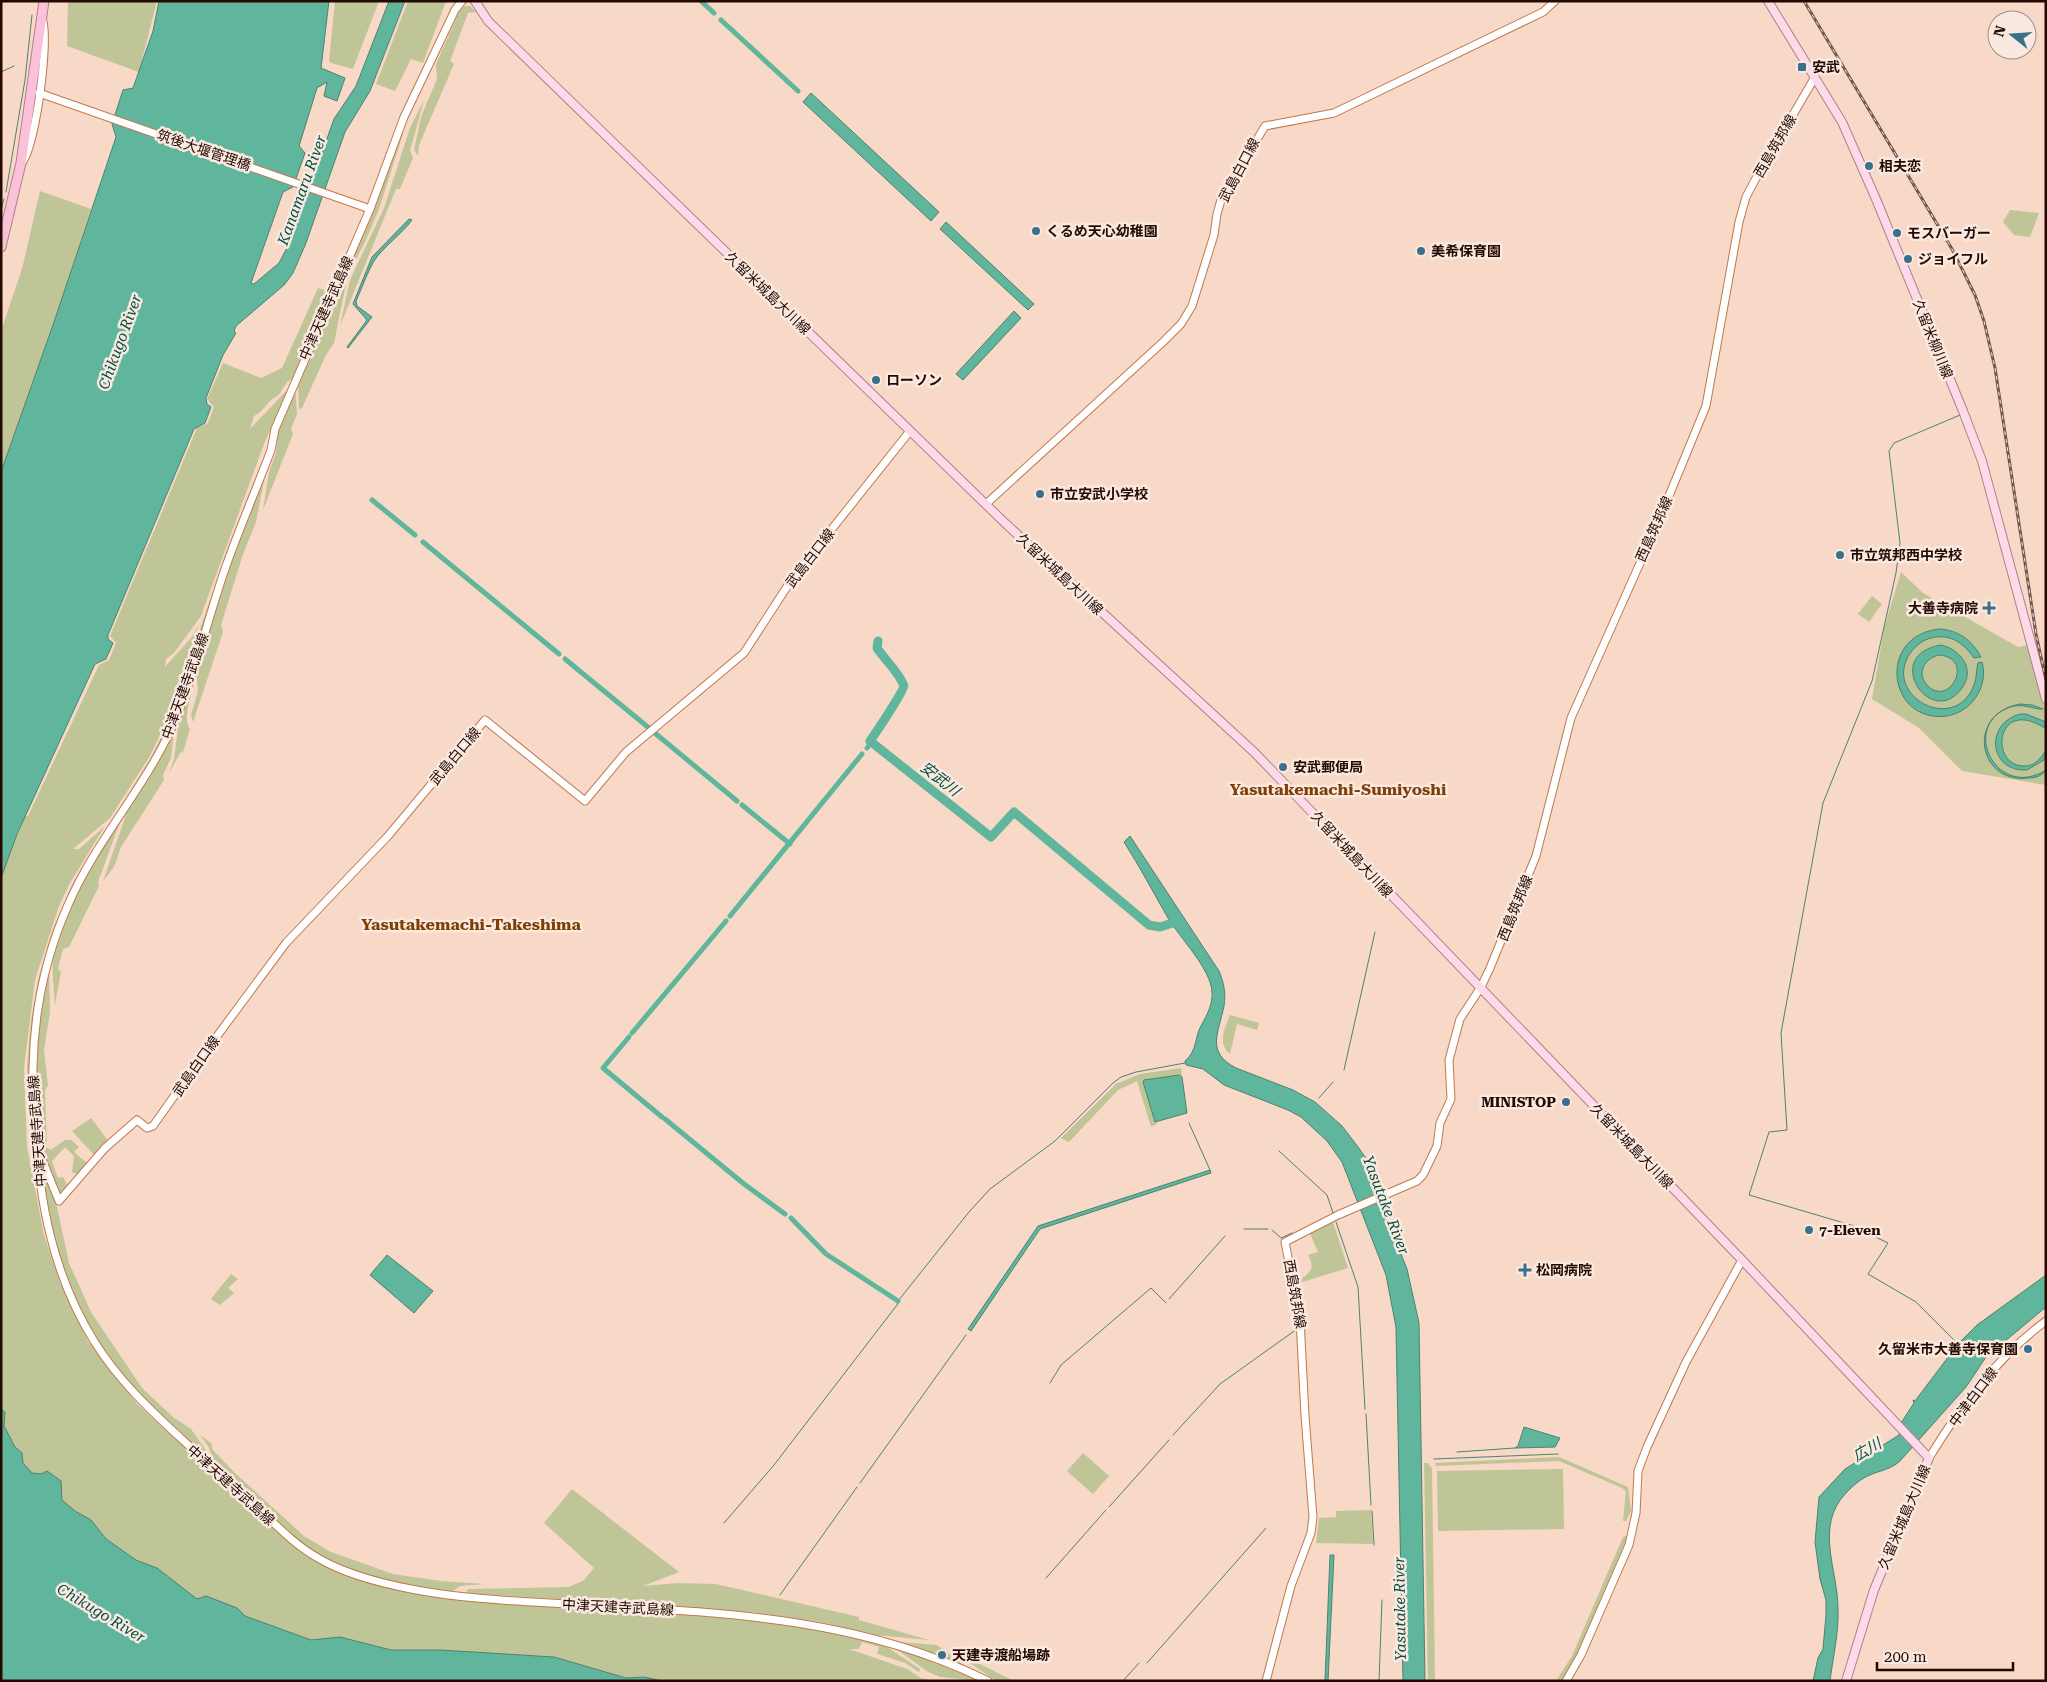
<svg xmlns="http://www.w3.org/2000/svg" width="2047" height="1682" font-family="'Roboto Serif','Noto Sans JP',serif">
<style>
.green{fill:#c0c598}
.water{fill:#60b69d;stroke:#4e826e;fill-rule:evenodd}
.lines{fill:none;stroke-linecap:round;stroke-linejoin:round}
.stream{stroke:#4e826e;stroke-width:1}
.canal{stroke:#60b69d;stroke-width:5}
.river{stroke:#60b69d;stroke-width:9}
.secondary-casing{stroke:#c0794b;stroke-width:9}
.primary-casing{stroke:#af818c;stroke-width:10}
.highway-casing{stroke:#af818c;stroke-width:11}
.secondary{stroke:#fff;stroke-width:7}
.primary{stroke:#fcdae8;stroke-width:8}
.highway{stroke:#fac1d8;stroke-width:9}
.rail-casing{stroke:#73574a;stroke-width:3}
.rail{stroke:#f9e9e0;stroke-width:1;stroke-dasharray:4;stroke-linecap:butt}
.poi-dot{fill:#3a708b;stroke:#f9e9e0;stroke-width:2}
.labels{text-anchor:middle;stroke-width:5;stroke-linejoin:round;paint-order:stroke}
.poi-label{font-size:14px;font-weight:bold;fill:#240900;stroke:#f9e9e0;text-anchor:start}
.street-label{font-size:14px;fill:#240900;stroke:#f9e9e0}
.water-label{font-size:15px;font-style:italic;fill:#004e3d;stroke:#f9e9e0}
.quarter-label{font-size:16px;font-weight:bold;fill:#803e07;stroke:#f9e9e0}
</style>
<rect width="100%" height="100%" fill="#f8d8c6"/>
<!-- green -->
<g class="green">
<path d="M 68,1 L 157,1 L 139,72 L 67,46 Z"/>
<path d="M 335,1 L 379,1 L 353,69 L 331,63 L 329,60 Z"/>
<path d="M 408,1 L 446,1 L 423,63 L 411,59 L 395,91 L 376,84 Z"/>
<path d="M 464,6 L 470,6 L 476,12 L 468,13 L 450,61 L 454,64 L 419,145 L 418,156 L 414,150 L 421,117 L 437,79 L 436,64 L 460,10 Z"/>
<path d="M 424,100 L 410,151 L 413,158 L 400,189 L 396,189 L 340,326 L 350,280 L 384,208 L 410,128 Z"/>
<path d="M 401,133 L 403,134 L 379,209 L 365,242 L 324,320 L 370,220 Z"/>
<path d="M 40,191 L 91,209 L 54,322 L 1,472 L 1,331 L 22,269 Z"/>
<path d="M 2010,210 L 2039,213 L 2030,237 L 2014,235 L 2003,222 Z"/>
<path d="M 346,284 L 334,343 L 326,355 L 302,408 L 299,409 L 298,380 L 318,333 L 323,329 Z"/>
<path d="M 318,288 L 330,292 L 293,378 L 287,382 L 278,396 C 268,399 264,412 254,416 L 250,429 L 288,389 L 264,444 L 201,616 L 174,653 L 166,659 L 165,667 L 191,638 L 199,625 L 167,720 L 150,756 L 110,818 L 73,849 L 79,849 L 105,826 L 70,883 L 59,906 L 35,980 L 24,1068 L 27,1147 L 44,1235 L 60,1282 L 88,1341 L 137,1404 L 291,1544 L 321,1564 L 351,1577 L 400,1591 L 476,1602 L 751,1619 L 837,1632 L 881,1643 L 920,1669 L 919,1672 L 905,1663 L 877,1654 L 879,1647 L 862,1642 L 859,1649 L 849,1649 L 907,1669 L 921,1678 L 934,1681 L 662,1681 L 644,1677 L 626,1678 L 386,1659 L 222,1623 L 45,1500 L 1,1428 L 1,878 L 25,816 L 28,816 L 99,665 L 109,660 L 116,643 L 110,636 L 197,428 L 208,423 L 214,407 L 207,399 L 223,363 L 261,378 L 282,368 Z"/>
<path d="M 295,386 L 297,414 L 291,429 L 293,434 L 263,510 L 269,472 L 276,453 L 278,429 Z"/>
<path d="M 268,447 L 230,547 L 172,720 L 155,757 L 70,895 L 33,1022 L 29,1067 L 33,1152 L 27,1067 L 31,1021 L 38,980 L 52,931 L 73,883 L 152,756 L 169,720 L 228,547 Z"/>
<path d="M 266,470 L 256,522 L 243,554 L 221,625 L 223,632 L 193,722 L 191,715 L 198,691 L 196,670 L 225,577 Z"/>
<path d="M 1901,572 L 1923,593 L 2018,647 L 2029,645 L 2046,709 L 2046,785 L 1962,771 L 1919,728 L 1872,699 L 1884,628 Z"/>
<path d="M 1872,596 L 1882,604 L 1869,622 L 1858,614 Z"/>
<path d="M 193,682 C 192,695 182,720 190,729 L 183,752 L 180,753 L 169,773 L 174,759 L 179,720 Z"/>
<path d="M 174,731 L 171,758 L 163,775 L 164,780 L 121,847 L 114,867 L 103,881 L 127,812 L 160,759 Z"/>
<path d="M 120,822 L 98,882 L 99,886 L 69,947 L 63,949 L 58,969 L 61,971 L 55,1005 C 54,990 52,974 53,959 C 56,918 97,856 120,822 Z"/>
<path d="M 49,969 L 50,1012 L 44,1050 L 48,1086 L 45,1090 L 47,1148 L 51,1150 L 65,1140 L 71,1140 L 79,1147 L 74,1152 L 87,1163 L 78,1175 L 72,1172 L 74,1156 L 65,1147 L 52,1161 L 58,1178 L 63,1177 L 67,1185 L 61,1193 L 56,1190 L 39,1141 L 35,1064 L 39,1022 Z"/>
<path d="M 1230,1015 L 1259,1023 L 1257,1030 L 1237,1024 L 1230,1054 C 1217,1044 1225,1027 1230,1015 Z"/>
<path d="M 1181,1068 L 1182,1077 L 1179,1075 L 1155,1122 L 1158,1123 L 1151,1127 L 1137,1081 L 1118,1090 L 1069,1142 L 1061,1138 L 1116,1084 L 1140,1074 Z"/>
<path d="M 91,1118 L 109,1142 L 95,1156 L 72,1131 Z"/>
<path d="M 40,1157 L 56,1202 L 69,1263 L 91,1312 L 142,1388 L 173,1417 L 191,1429 L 205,1449 L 208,1459 C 186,1438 162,1419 141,1397 C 98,1351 67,1293 51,1232 C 45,1208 43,1182 40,1157 Z"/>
<path d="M 1333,1222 L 1348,1268 L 1299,1283 L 1298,1281 C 1310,1273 1316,1269 1308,1255 L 1318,1252 L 1309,1231 Z"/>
<path d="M 231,1274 L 238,1279 L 228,1288 L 234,1293 L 220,1305 L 211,1299 Z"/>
<path d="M 200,1435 L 212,1444 L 212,1449 L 236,1474 L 304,1536 L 331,1552 L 393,1574 L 441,1581 L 485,1584 L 460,1586 L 451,1592 C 410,1586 357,1578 322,1556 C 282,1532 249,1495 215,1463 L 208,1446 Z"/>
<path d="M 1083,1453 L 1109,1476 L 1093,1494 L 1067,1471 Z"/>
<path d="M 1559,1457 L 1628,1487 L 1631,1511 L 1626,1521 L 1623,1521 L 1626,1491 L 1622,1488 L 1559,1461 L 1436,1466 L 1435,1463 Z"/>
<path d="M 1424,1463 L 1428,1463 L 1432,1469 L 1435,1681 L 1428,1681 Z"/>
<path d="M 1563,1469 L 1564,1529 L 1438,1531 L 1437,1471 Z"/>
<path d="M 572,1489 L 679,1572 L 643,1586 L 678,1583 L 716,1584 L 859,1617 L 859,1620 L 929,1640 L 875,1635 L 821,1622 L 752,1612 L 466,1593 L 468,1589 L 568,1587 L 583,1581 L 594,1568 L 544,1523 Z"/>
<path d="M 1371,1510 L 1373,1544 L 1316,1543 L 1319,1518 L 1336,1517 L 1336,1511 Z"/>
<path d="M 1626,1536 L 1627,1539 L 1576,1658 L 1563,1679 L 1556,1681 L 1572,1656 L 1623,1537 Z"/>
<path d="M 900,1642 L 937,1645 L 972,1671 L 945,1658 L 944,1654 L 938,1651 L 933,1653 Z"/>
<path d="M 892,1646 L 981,1681 L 940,1677 L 928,1672 Z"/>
<path d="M 950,1649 L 1014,1681 L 996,1681 Z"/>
</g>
<!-- water -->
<g class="water">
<path d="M 159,1 L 329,1 L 321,68 L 345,78 L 337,101 L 324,96 L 327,82 L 317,88 L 299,146 L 305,153 L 293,187 L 283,192 L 251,283 L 254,284 L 279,263 L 290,242 L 334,119 L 356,86 L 389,1 L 405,1 L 370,91 L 345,132 L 306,243 L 293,273 L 284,285 L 236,326 L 234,331 L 236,333 L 223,355 L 206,398 L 207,404 L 211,407 L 205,423 L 194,429 L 108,635 L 108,639 L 113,643 L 106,659 L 95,664 L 18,832 L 1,878 L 1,472 L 54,322 L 116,137 L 112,124 L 123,90 L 133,88 L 153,31 Z"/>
<path d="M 811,93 L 939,212 L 931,221 L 803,102 Z"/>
<path d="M 409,219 L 412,220 C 402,234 383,247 374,261 C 367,273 362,288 356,301 L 357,306 L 372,317 L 348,348 L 347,347 L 367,320 L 353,304 L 372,257 Z"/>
<path d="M 946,222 L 1034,304 L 1028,310 L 940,229 Z"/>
<path d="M 1014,311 L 1021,318 L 963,380 L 956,374 Z"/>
<path d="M 1939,629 C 1958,630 1972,640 1981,657 L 1974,658 C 1965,645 1953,635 1936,637 C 1926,638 1917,644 1911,652 C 1880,695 1955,736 1974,685 C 1977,678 1976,670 1978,663 L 1982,662 C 1986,675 1982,691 1973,701 C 1967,709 1957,714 1947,716 C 1888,724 1876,636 1939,629 Z"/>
<path d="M 1941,645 C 1960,649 1976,669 1962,688 C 1932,731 1880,655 1941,645 ZM 1939,655 C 1976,658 1949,709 1927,685 C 1916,673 1925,658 1939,655 Z"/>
<path d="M 2020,704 L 2032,705 L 2043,709 C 2035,710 2025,704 2014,706 C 1958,720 1994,802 2046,770 C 2043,775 2036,778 2029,778 C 1978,785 1965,714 2020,704 Z"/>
<path d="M 2020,714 L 2026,714 L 2046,722 L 2046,729 C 1996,695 1988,767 2025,766 C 2035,766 2041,758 2046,750 L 2044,760 L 2027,770 C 1989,772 1984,724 2020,714 Z"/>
<path d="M 1130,836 L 1219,971 C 1224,983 1226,993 1224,1006 C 1219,1032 1205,1052 1236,1068 L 1293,1090 L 1315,1102 L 1342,1126 L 1358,1147 L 1370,1164 L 1386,1217 L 1407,1269 L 1419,1323 L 1425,1681 L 1403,1681 L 1396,1327 L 1386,1275 L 1342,1162 L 1327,1141 L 1301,1117 L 1288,1110 L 1224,1085 L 1203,1069 L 1186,1065 L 1185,1061 C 1198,1050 1194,1037 1202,1024 C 1207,1015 1213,1004 1212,992 C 1211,969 1180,938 1168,918 C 1153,892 1140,867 1124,842 Z"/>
<path d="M 1179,1075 L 1182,1077 L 1187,1113 L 1155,1122 L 1143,1082 L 1144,1080 Z"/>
<path d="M 1210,1170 L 1211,1173 L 1040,1229 L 971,1331 L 968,1329 L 1038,1226 Z"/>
<path d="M 387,1255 L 433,1291 L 414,1313 L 370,1275 Z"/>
<path d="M 2046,1275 L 2046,1307 L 1986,1357 L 1966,1387 L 1900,1461 C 1890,1470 1881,1470 1870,1475 C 1860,1479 1853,1486 1846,1493 C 1814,1527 1838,1569 1838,1609 C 1839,1632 1833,1657 1830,1681 L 1813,1681 L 1818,1658 L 1823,1649 L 1826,1615 L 1826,1600 L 1820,1579 L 1815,1542 L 1819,1497 L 1845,1469 L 1899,1435 L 1901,1423 L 1914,1403 L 1913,1400 L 1915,1401 L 1958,1344 L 1977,1325 Z"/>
<path d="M 1,1409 L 5,1412 L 4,1426 L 15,1447 L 22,1453 L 23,1463 L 32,1473 L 41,1474 L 47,1471 L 61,1481 L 62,1500 L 75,1511 L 91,1520 L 106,1539 L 136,1560 L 157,1568 L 197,1599 L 206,1596 L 237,1608 L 245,1616 L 311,1640 L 340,1637 L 391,1650 L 440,1650 L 554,1657 L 626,1678 L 644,1677 L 662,1681 L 1,1681 Z"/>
<path d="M 1524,1427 L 1560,1438 L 1555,1447 L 1515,1448 L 1518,1446 Z"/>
<path d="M 1330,1555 L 1334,1555 L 1328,1681 L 1325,1681 Z"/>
</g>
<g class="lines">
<!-- stream -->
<g class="stream">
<path d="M 1,72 L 14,66"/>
<path d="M 6,192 L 25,80 L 32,15"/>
<path d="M 1,210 L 4,199"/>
<path d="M 1344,1070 L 1375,932"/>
<path d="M 1319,1098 L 1333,1082"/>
<path d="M 1189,1123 L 1210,1170"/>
<path d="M 1279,1151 L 1327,1195 L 1333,1213"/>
<path d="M 1336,1222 L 1358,1287 L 1365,1409"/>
<path d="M 1244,1229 L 1268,1229"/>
<path d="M 1272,1230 L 1281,1238 L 1292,1233"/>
<path d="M 1169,1299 L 1225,1236"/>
<path d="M 1959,1345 L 1916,1302 L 1868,1274 L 1888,1243 L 1851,1225 L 1749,1195 L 1769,1132 L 1787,1130 L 1781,1033 L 1823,803 L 1872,681 L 1896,573 L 1900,543 L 1889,451 L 1894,443 L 1960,415"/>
<path d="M 1050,1383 L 1061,1365 L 1151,1288 L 1166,1303"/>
<path d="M 1366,1414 L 1371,1505"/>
<path d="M 1173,1435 L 1220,1384 L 1297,1329"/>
<path d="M 1457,1452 L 1515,1448"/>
<path d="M 1434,1459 L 1558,1454"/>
<path d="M 860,1483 L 966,1335"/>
<path d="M 1109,1507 L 1169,1440"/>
<path d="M 1372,1511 L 1374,1545"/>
<path d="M 724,1523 L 774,1465 L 897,1305 L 898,1301 L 969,1212 L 990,1189 L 1055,1141 L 1113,1083 L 1121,1077 L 1136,1072 L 1185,1063"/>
<path d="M 1046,1578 L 1106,1510"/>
<path d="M 780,1595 L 857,1487"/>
<path d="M 1147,1663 L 1266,1528"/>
<path d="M 1123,1681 L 1139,1663"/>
<path d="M 1379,1681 L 1382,1600"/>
</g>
<!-- canal -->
<g class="canal">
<path d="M 701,1 L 714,13"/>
<path d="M 721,20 L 798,91"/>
<path d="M 372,500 L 415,535"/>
<path d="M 423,542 L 559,654"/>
<path d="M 565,659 L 649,728"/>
<path d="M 656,734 L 737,801"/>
<path d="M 867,748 L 871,743"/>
<path d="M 742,805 L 790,844"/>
<path d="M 730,916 L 862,754"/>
<path d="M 632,1033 L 726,921"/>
<path d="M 629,1037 L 603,1068 L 662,1117"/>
<path d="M 665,1119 L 744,1184 L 785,1214"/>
<path d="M 791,1218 L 826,1254 L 898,1301"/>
</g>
<!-- river -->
<path class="river" d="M 878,641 L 877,648 C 885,660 899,672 904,686 C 905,689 875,734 870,741 L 991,837 L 1014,812 L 1149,925 L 1160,927 L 1179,921 L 1182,924"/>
<defs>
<g id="secondary">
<path d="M 462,1 L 455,10 L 404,117 L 370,209 L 275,429 L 271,450 C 256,490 239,529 225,569 C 208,618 196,670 176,718 C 148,785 97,838 68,905 C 46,955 34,1012 33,1067 C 32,1086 35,1106 35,1125 C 39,1201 53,1275 94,1341 C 118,1380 151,1411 185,1442 C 209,1465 234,1486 258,1508 C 277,1526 295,1545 318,1558 C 345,1574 380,1583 411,1589 C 462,1599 515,1601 567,1604 C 712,1612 855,1615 988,1681"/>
<path d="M 39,93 L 370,209"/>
<path d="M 23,161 C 36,143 50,38 42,18"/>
<path d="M 986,504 L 1163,342 L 1181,324 L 1192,306 L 1214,235 L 1217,214 L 1221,200 L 1265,126 L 1334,113 L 1543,12 L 1555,1"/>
<path d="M 39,1152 L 59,1201 L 105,1148 L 137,1120 L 147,1128 L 153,1126 L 206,1051 L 286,943 L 388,836 L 485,720 L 585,801 L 626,752 L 744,653 L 792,579 L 910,431"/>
<path d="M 1929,1458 C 1960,1407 1997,1357 2046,1321"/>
<path d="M 1266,1681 L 1291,1586 L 1311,1533 L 1313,1517 L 1305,1416 L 1300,1319 L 1285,1242 L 1338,1215 L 1417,1181 L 1423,1175 L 1437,1146 L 1440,1123 L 1451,1099 L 1449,1060 L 1460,1019 L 1481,987 L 1490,968 L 1536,856 L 1571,718 L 1657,525 L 1706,406 L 1739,222 L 1746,197 L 1755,180 L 1815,77"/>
<path d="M 1566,1681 L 1581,1655 L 1629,1545 L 1636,1513 L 1638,1471 L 1647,1447 L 1686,1362 L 1742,1260"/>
</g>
<g id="primary">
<path d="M 475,1 L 488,21 L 1005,523 L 1255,753 L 1742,1260 L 1929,1458 L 1874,1590 L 1846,1681"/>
<path d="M 1768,1 L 1842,122 L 1876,199 L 1963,411 L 1982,461 L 2046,699"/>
</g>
<path id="highway" d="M 1,247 L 21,163 L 44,1"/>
</defs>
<!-- secondary casing -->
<use href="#secondary" class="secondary-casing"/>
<!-- primary casing -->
<use href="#primary" class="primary-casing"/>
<!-- highway casing -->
<use href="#highway" class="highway-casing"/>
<!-- secondary -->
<use href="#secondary" class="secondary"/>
<!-- primary -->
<use href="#primary" class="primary"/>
<!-- highway -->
<use href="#highway" class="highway"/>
<defs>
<path id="rail" d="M 1804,1 L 1952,249 L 1975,295 L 1984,321 L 1995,368 L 2036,634 L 2046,680"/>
</defs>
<!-- rail casing -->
<use href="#rail" class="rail-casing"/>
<!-- rail -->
<use href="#rail" class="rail"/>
</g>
<!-- markers -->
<g class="poi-dot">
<rect x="1797" y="62" width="10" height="10" rx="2.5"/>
<circle cx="1869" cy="166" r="5"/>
<circle cx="1036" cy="231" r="5"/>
<circle cx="1897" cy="233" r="5"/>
<circle cx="1421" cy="251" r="5"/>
<circle cx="1908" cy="259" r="5"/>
<circle cx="876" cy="380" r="5"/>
<circle cx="1040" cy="494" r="5"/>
<circle cx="1840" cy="555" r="5"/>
<path d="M1986.5 600.5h5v5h5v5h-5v5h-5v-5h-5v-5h5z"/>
<circle cx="1283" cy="767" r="5"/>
<circle cx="1566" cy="1102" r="5"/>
<circle cx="1809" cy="1230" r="5"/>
<path d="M1522.5 1262.5h5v5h5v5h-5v5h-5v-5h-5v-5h5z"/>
<circle cx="2028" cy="1349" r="5"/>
<circle cx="942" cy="1655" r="5"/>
</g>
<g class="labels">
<!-- poi labels -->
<g class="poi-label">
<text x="1812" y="72">安武</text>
<text x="1879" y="171">相夫恋</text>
<text x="1046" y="236">くるめ天心幼稚園</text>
<text x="1907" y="238">モスバーガー</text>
<text x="1431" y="256">美希保育園</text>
<text x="1918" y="264">ジョイフル</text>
<text x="886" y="385">ローソン</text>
<text x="1050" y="499">市立安武小学校</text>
<text x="1850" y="560">市立筑邦西中学校</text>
<text x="1978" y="613" text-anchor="end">大善寺病院</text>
<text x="1293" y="772">安武郵便局</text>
<text x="1556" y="1107" text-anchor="end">MINISTOP</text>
<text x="1819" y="1235">7-Eleven</text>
<text x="1536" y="1275">松岡病院</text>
<text x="2018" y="1354" text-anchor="end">久留米市大善寺保育園</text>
<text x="952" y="1660">天建寺渡船場跡</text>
</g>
<!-- street labels -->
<g class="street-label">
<text transform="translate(1775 146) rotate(-60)" y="5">西島筑邦線</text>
<text transform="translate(204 150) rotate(19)" y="5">筑後大堰管理橋</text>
<text transform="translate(1239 170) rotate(-62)" y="5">武島白口線</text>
<text transform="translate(768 293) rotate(44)" y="5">久留米城島大川線</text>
<text transform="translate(326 308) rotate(-66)" y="5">中津天建寺武島線</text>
<text transform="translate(1933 339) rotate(68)" y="5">久留米柳川線</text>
<text transform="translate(1654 529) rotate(-66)" y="5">西島筑邦線</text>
<text transform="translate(810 558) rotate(-52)" y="5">武島白口線</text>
<text transform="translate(1060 574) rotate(43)" y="5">久留米城島大川線</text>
<text transform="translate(185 686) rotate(-70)" y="5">中津天建寺武島線</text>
<text transform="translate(455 756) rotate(-50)" y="5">武島白口線</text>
<text transform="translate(1352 854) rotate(47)" y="5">久留米城島大川線</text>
<text transform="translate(1515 908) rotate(-68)" y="5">西島筑邦線</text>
<text transform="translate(196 1066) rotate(-55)" y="5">武島白口線</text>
<text transform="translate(37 1131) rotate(-94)" y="5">中津天建寺武島線</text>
<text transform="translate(1632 1146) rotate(46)" y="5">久留米城島大川線</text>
<text transform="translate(1295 1294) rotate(80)" y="5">西島筑邦線</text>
<text transform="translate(1973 1397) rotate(-53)" y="5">中津白口線</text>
<text transform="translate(231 1485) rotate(42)" y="5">中津天建寺武島線</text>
<text transform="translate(1904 1517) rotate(-67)" y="5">久留米城島大川線</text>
<text transform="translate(618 1607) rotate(3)" y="5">中津天建寺武島線</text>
</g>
<!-- water labels -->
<g class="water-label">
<text transform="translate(302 190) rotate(-70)" y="5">Kanamaru River</text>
<text transform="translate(120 342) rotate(-70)" y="5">Chikugo River</text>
<text transform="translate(940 779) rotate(38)" y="5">安武川</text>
<text transform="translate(1386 1205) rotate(69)" y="5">Yasutake River</text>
<text transform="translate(1867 1450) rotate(-30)" y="5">広川</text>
<text transform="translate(1400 1609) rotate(-91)" y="5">Yasutake River</text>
<text transform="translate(101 1613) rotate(31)" y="5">Chikugo River</text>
</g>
<!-- quarter labels -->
<g class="quarter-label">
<text x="1338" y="795">Yasutakemachi-Sumiyoshi</text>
<text x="471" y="930">Yasutakemachi-Takeshima</text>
</g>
</g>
<!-- border -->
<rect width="2047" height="1682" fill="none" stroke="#240900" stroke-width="5"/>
<!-- north arrow -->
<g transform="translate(2012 35) rotate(287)"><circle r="24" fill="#f9e9e0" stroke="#a48f86"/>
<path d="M0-4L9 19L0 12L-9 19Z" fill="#3a708b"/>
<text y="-8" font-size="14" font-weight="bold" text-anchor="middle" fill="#240900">N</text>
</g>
<!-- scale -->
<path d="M1877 1662v8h136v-8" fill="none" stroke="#240900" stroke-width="2.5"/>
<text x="1884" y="1662" font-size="15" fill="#240900" stroke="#f9e9e0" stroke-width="4" paint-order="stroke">200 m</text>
</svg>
